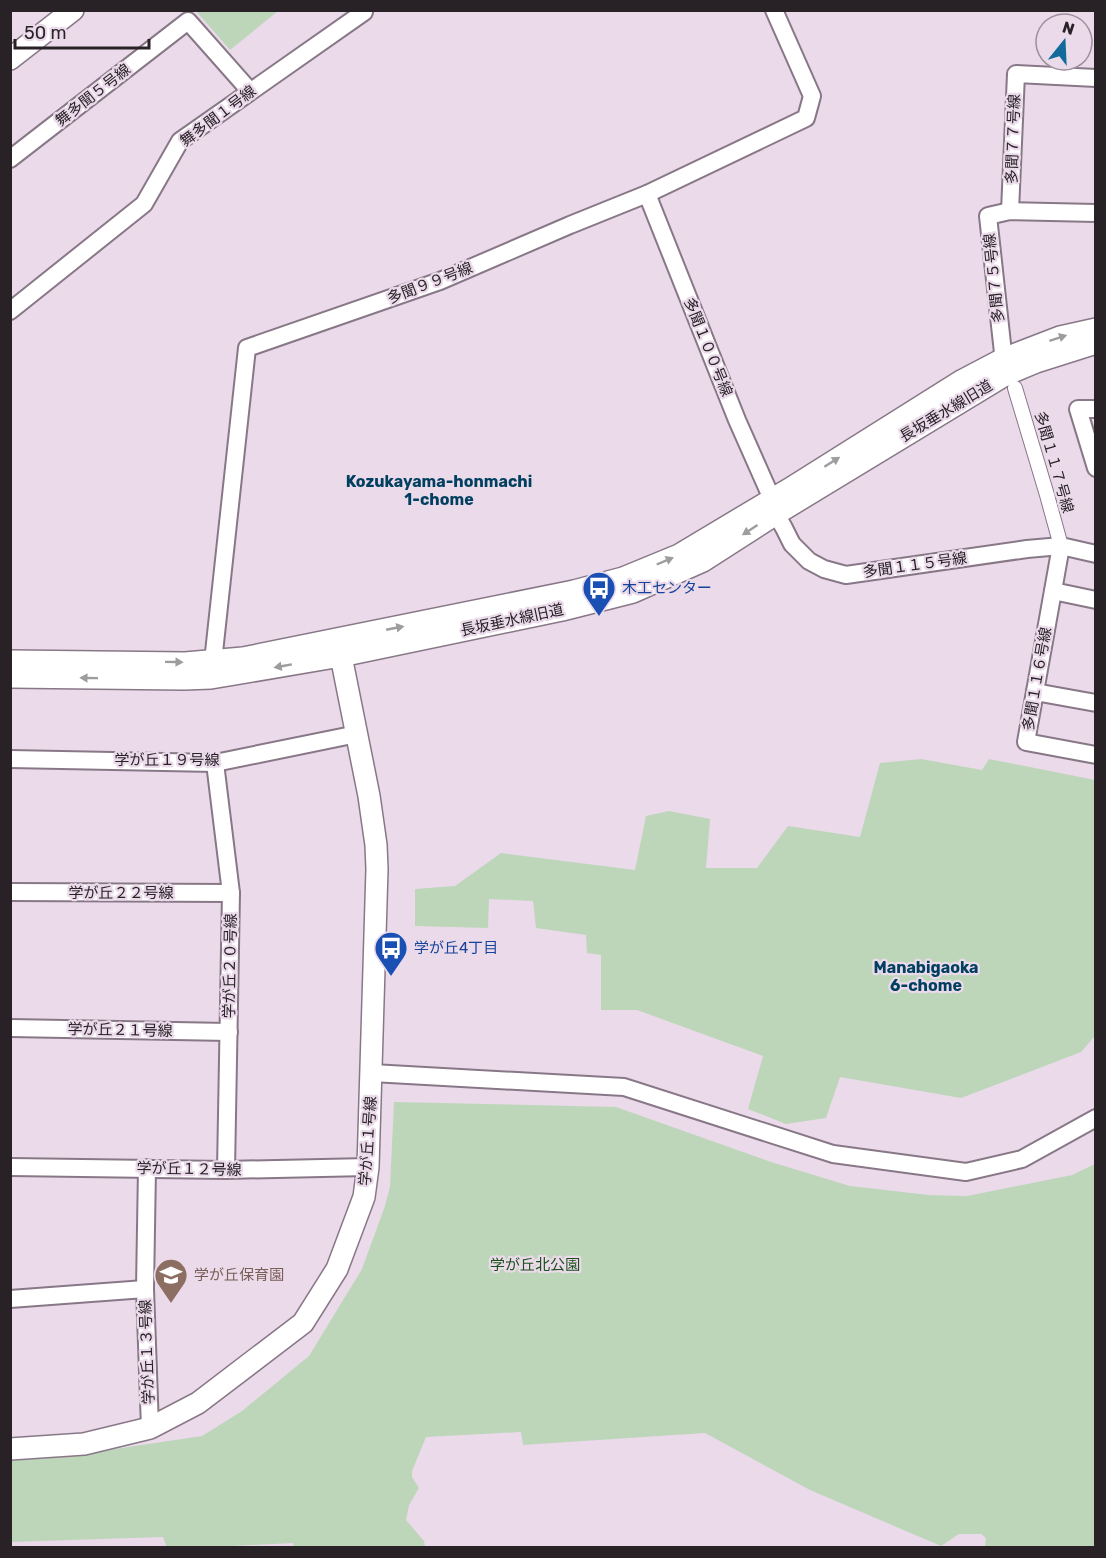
<svg xmlns="http://www.w3.org/2000/svg" width="1106" height="1558" font-family="Rubik,'Noto Sans JP',sans-serif">
<style>
.green{fill:#bdd6ba}
.lines{fill:none;stroke-linecap:round;stroke-linejoin:round}
.pedestrian-casing{stroke:#887887;stroke-width:16}
.minor-casing{stroke:#887887;stroke-width:20}
.tertiary-casing{stroke:#887887;stroke-width:24}
.pedestrian{stroke:#fff;stroke-width:14}
.minor{stroke:#fff;stroke-width:16}
.tertiary{stroke:#fff;stroke-width:21}
.oneway{fill:#9e9c9e}
.labels{text-anchor:middle;stroke-width:4.5;stroke-linejoin:round;paint-order:stroke}
.street-label{font-size:15px;fill:#282227;stroke:#ebdaea}
.transit-label{font-size:15px;fill:#164399;stroke:#ebdaea;text-anchor:start}
.park-label{font-size:15px;fill:#195119;stroke:#ebdaea}
.education-label{font-size:15px;fill:#785e54;stroke:#ebdaea;text-anchor:start}
.neighbourhood-label{font-size:16px;font-weight:bold;fill:#003f5f;stroke:#ebdaea}
</style>
<rect width="100%" height="100%" fill="#ebdaea"/>
<!-- green -->
<g class="green">
<path d="M 196,11 L 278,11 L 230,50 Z"/>
<path d="M 921,759 L 982,770 L 989,759 L 1095,780 L 1095,1036 L 1094,1037 L 1081,1052 L 961,1098 L 840,1077 L 826,1118 L 786,1124 L 748,1109 L 763,1056 L 637,1010 L 601,1010 L 601,955 L 587,953 L 586,935 L 536,928 L 533,901 L 489,899 L 488,928 L 415,926 L 415,889 L 455,886 L 501,853 L 635,870 L 646,816 L 669,811 L 710,819 L 706,868 L 757,868 L 788,826 L 860,837 L 880,763 Z"/>
<path d="M 394,1102 L 616,1107 L 771,1162 L 850,1186 L 929,1195 L 967,1196 L 1072,1175 L 1095,1164 L 1095,1547 L 985,1547 L 986,1538 L 981,1534 L 959,1534 L 941,1546 L 810,1490 L 705,1433 L 523,1445 L 521,1432 L 426,1437 L 412,1471 L 412,1477 L 419,1488 L 409,1505 L 406,1520 L 424,1541 L 425,1548 L 294,1548 L 293,1543 L 214,1547 L 167,1548 L 163,1537 L 11,1542 L 10,1461 L 61,1457 L 202,1436 L 242,1411 L 309,1356 L 362,1269 L 385,1206 L 390,1187 Z"/>
</g>
<g class="lines">
<defs>
<path id="pedestrian" d="M 1015,388 L 1047,495 L 1061,546"/>
<g id="minor">
<path d="M 10,159 L 188,21 L 250,91"/>
<path d="M 647,194 L 737,420 L 772,499 L 776,514 L 784,528 L 792,544 L 809,561 L 824,569 L 846,575 L 1027,549 L 1061,546 L 1096,554"/>
<path d="M 1010,211 L 1016,74 L 1096,78"/>
<path d="M 10,311 L 144,204 L 180,141 L 364,12 L 363,10"/>
<path d="M 1005,371 L 988,216 L 1010,211 L 1096,213"/>
<path d="M 1096,409 L 1078,409 L 1096,468"/>
<path d="M 1061,546 L 1026,742 L 1096,755"/>
<path d="M 1053,591 L 1096,600"/>
<path d="M 212,671 L 247,348 L 440,281 L 570,225 L 647,194 L 806,118 L 812,96 L 774,10"/>
<path d="M 1035,692 L 1096,703"/>
<path d="M 10,759 L 215,763 L 357,734"/>
<path d="M 215,763 L 231,893 L 226,1170"/>
<path d="M 10,892 L 231,893"/>
<path d="M 10,1028 L 229,1032"/>
<path d="M 372,1073 L 624,1087 L 833,1154 L 966,1172 L 1022,1159 L 1096,1118"/>
<path d="M 10,1167 L 226,1170 L 368,1167"/>
<path d="M 147,1168 L 145,1289 L 150,1428"/>
<path d="M 10,1299 L 145,1289"/>
</g>
<g id="tertiary">
<path d="M 10,59 L 73,10"/>
<path d="M 10,661 L 185,663 L 243,658 L 574,591 L 623,578 L 679,555 L 791,488 L 963,380 L 1003,359 L 1060,337 L 1096,329"/>
<path d="M 10,677 L 184,679 L 211,678 L 341,656 L 562,610 L 633,592 L 703,561 L 776,514 L 1005,375 L 1036,362 L 1096,343"/>
<path d="M 10,1449 L 84,1444 L 150,1428 L 198,1403 L 303,1323 L 337,1269 L 364,1197 L 368,1167 L 377,869 L 376,845 L 369,796 L 338,641"/>
</g>
</defs>
<!-- pedestrian casing -->
<use href="#pedestrian" class="pedestrian-casing"/>
<!-- minor casing -->
<use href="#minor" class="minor-casing"/>
<!-- tertiary casing -->
<use href="#tertiary" class="tertiary-casing"/>
<!-- pedestrian -->
<use href="#pedestrian" class="pedestrian"/>
<!-- minor -->
<use href="#minor" class="minor"/>
<!-- tertiary -->
<use href="#tertiary" class="tertiary"/>
</g>
<!-- one-way arrows -->
<defs><path id="oneway-solid" d="M-6-.8H1V-3.2L6.5 0L1 3.2V.8H-6Z" transform="scale(1.5)"/></defs>
<g class="oneway">
<use href="#oneway-solid" transform="translate(1058 338) rotate(-18)"/>
<use href="#oneway-solid" transform="translate(832 462) rotate(-32)"/>
<use href="#oneway-solid" transform="translate(750 530) rotate(147)"/>
<use href="#oneway-solid" transform="translate(665 561) rotate(-23)"/>
<use href="#oneway-solid" transform="translate(395 628) rotate(-11)"/>
<use href="#oneway-solid" transform="translate(174 662) rotate(1)"/>
<use href="#oneway-solid" transform="translate(283 666) rotate(170)"/>
<use href="#oneway-solid" transform="translate(89 678) rotate(-179)"/>
</g>
<!-- icons -->
<defs>
<symbol id="bus-pin" viewBox="-11 -11 22 30"><path d="M0 17L-7.5 6A9.5 9.5 0 1 1 7.5 6Z" fill="#1a4fb4" stroke="#ebdaea"/><path d="M-5-6H5V4H4V6H2V4H-2V6H-4V4H-5ZM-3.5-4V0h7V-4ZM-3.5 1.2v1.5H-2V1.2ZM2 1.2v1.5H3.5V1.2Z" fill="#fff"/></symbol>
<symbol id="school-pin" viewBox="-11 -11 22 30"><path d="M0 17L-7.5 6A9.5 9.5 0 1 1 7.5 6Z" fill="#8d6e63" stroke="#ebdaea"/><path d="M0-5L7-2L0 1L-7-2ZM-4 1L0 2.5L4 1V4Q0 6-4 4Z" fill="#fff"/></symbol>
</defs>
<g fill-rule="evenodd">
<use href="#bus-pin" x="580" y="569" width="38" height="52"/>
<use href="#bus-pin" x="372" y="929" width="38" height="52"/>
<use href="#school-pin" x="152" y="1256" width="38" height="52"/>
</g>
<g class="labels">
<!-- street labels -->
<g class="street-label">
<text transform="translate(93 95) rotate(-38)" y="5">舞多聞５号線</text>
<text transform="translate(218 116) rotate(-37)" y="5">舞多聞１号線</text>
<text transform="translate(1013 139) rotate(-88)" y="5">多聞７７号線</text>
<text transform="translate(994 278) rotate(-96)" y="5">多聞７５号線</text>
<text transform="translate(430 283) rotate(-21)" y="5">多聞９９号線</text>
<text transform="translate(708 347) rotate(68)" y="5">多聞１００号線</text>
<text transform="translate(946 411) rotate(-31)" y="5">長坂垂水線旧道</text>
<text transform="translate(1054 462) rotate(74)" y="5">多聞１１７号線</text>
<text transform="translate(915 565) rotate(-8)" y="5">多聞１１５号線</text>
<text transform="translate(512 620) rotate(-12)" y="5">長坂垂水線旧道</text>
<text transform="translate(1037 679) rotate(-80)" y="5">多聞１１６号線</text>
<text x="167" y="765">学が丘１９号線</text>
<text x="121" y="898">学が丘２２号線</text>
<text transform="translate(230 966) rotate(-89)" y="5">学が丘２０号線</text>
<text transform="translate(120 1030) rotate(1)" y="5">学が丘２１号線</text>
<text transform="translate(368 1141) rotate(-86)" y="5">学が丘１号線</text>
<text transform="translate(189 1169) rotate(1)" y="5">学が丘１２号線</text>
<text transform="translate(147 1352) rotate(-92)" y="5">学が丘１３号線</text>
</g>
<!-- transit labels -->
<g class="transit-label">
<text x="622" y="593">木工センター</text>
<text x="414" y="953">学が丘4丁目</text>
</g>
<!-- park labels -->
<g class="park-label">
<text x="535" y="1270">学が丘北公園</text>
</g>
<!-- education labels -->
<g class="education-label">
<text x="194" y="1280">学が丘保育園</text>
</g>
<!-- neighbourhood labels -->
<g class="neighbourhood-label">
<text x="439" y="487">Kozukayama-honmachi<tspan x="439" dy="18">1-chome</tspan></text>
<text x="926" y="973">Manabigaoka<tspan x="926" dy="18">6-chome</tspan></text>
</g>
</g>
<!-- border -->
<rect width="1106" height="1558" fill="none" stroke="#282227" stroke-width="24"/>
<!-- north arrow -->
<g transform="translate(1064 42) rotate(18)"><circle r="28" fill="#ebdaea" stroke="#9d909c" stroke-width="1.5"/>
<path d="M0-4.5L10 22L0 15L-10 22Z" fill="#126a9a"/>
<text y="-9" font-size="16" font-weight="bold" text-anchor="middle" fill="#282227">N</text>
</g>
<!-- scale -->
<path d="M15 39v9h134v-9" fill="none" stroke="#282227" stroke-width="3"/>
<text x="24" y="39" font-size="18" fill="#282227" stroke="#ebdaea" stroke-width="4.5" paint-order="stroke">50 m</text>
</svg>
